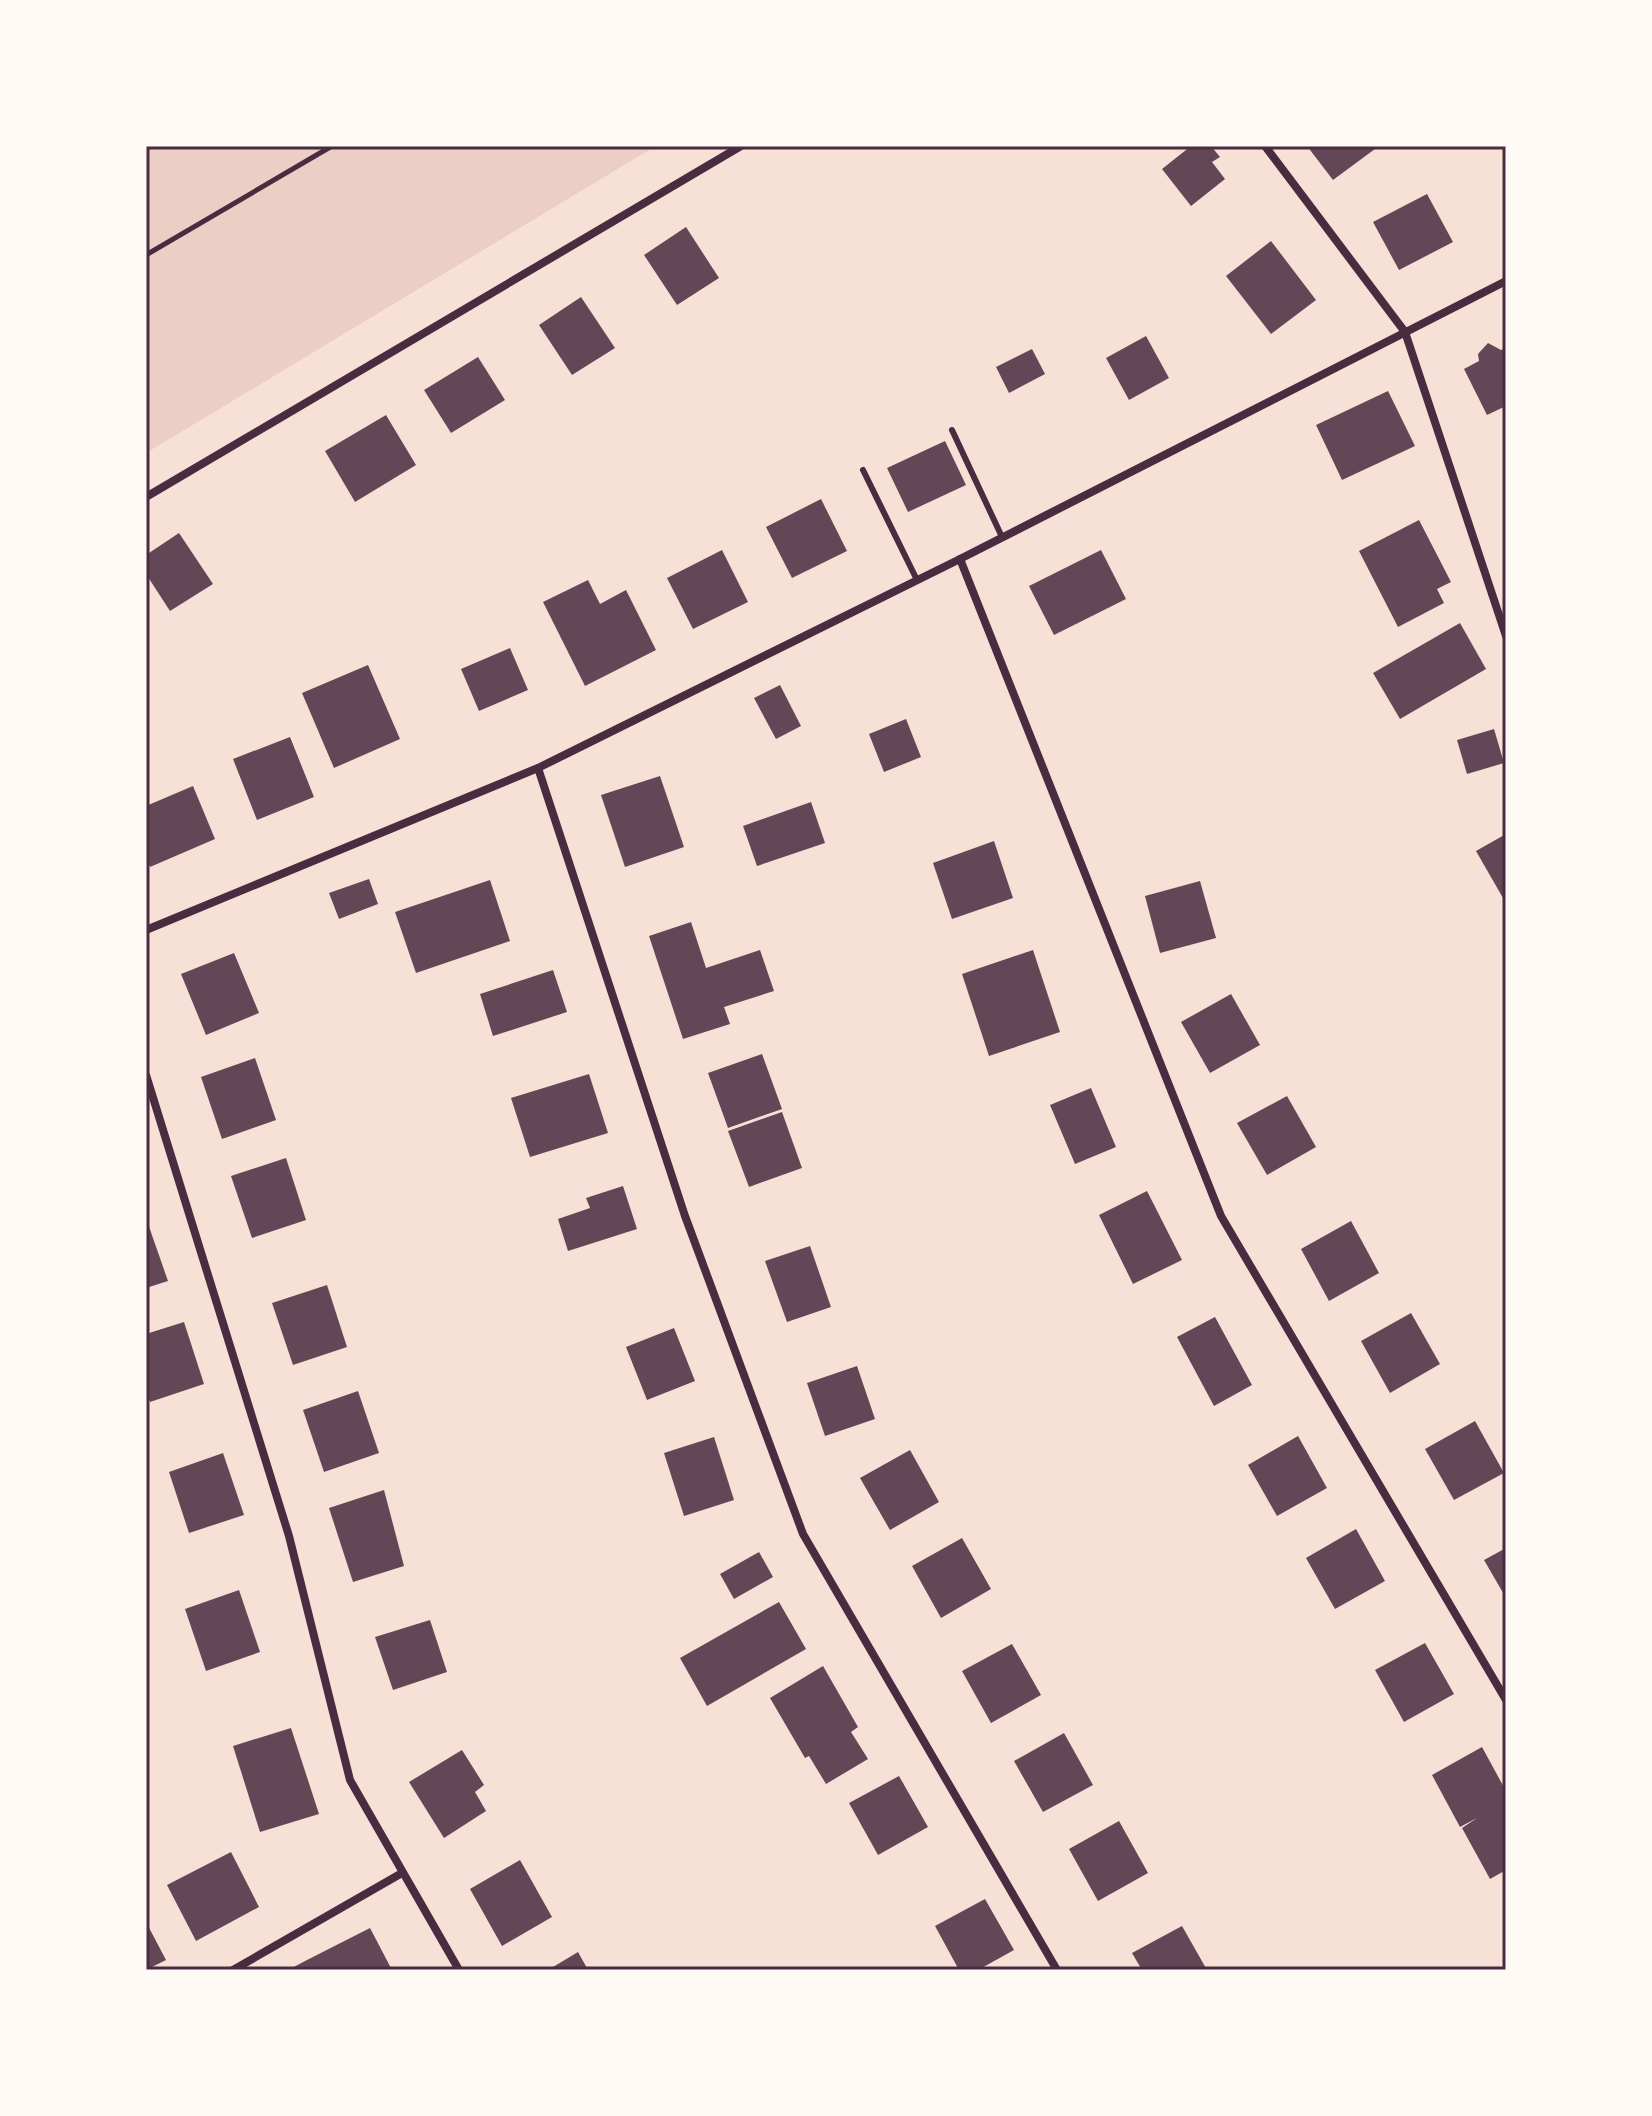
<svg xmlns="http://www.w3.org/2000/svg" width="1652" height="2116" font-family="Poppins,sans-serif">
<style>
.green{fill:#ebcfc5}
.building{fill:#644757}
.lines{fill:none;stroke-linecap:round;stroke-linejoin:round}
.path{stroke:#4a2c40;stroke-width:5}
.service{stroke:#4a2c40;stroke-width:6}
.minor{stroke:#4a2c40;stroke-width:8}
.neatline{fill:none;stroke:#4a2c40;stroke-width:3}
</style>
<rect width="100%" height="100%" fill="#f7e1d7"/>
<!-- green -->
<path class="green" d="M 146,146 L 656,146 L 146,453 Z"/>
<!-- building -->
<g class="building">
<path d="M 1191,146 L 1211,146 L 1220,157 L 1212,162 L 1225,179 L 1191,206 L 1162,169 Z"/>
<path d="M 1307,146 L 1379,146 L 1333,180 Z"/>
<path d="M 1427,194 L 1453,242 L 1399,270 L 1373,222 Z"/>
<path d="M 686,227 L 719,278 L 677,305 L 644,255 Z"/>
<path d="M 1271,241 L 1316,300 L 1271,334 L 1226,276 Z"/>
<path d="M 581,297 L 615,348 L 572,375 L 539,325 Z"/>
<path d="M 1146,336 L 1169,378 L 1129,400 L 1106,358 Z"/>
<path d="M 1488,343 L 1501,350 L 1506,348 L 1506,406 L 1487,415 L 1464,369 L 1479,361 L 1478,354 Z"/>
<path d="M 1032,349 L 1045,374 L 1009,393 L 996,367 Z"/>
<path d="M 478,357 L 505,400 L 451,433 L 424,390 Z"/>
<path d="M 1388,391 L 1415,446 L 1342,480 L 1316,425 Z"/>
<path d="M 386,415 L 416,465 L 355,502 L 325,451 Z"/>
<path d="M 945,441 L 966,485 L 908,512 L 887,468 Z"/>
<path d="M 821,499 L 847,551 L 792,578 L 766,527 Z"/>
<path d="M 1419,520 L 1451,582 L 1437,589 L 1444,603 L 1398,627 L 1359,551 Z"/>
<path d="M 179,533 L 213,584 L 170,611 L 146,574 L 146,555 Z"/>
<path d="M 722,550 L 748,602 L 693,629 L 667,578 Z"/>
<path d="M 1101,550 L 1126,599 L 1054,635 L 1029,586 Z"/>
<path d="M 588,580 L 600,604 L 626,590 L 656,650 L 585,686 L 543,602 Z"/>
<path d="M 1460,623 L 1486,669 L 1400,719 L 1373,673 Z"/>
<path d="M 510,648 L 528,690 L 479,711 L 461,669 Z"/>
<path d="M 368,665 L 400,739 L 334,768 L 302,693 Z"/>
<path d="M 780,685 L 801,726 L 776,739 L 754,698 Z"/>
<path d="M 906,719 L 921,757 L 884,772 L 869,734 Z"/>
<path d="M 1494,729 L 1504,763 L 1467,774 L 1457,740 Z"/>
<path d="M 290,737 L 314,797 L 257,820 L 233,759 Z"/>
<path d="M 660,776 L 684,847 L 625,867 L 601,795 Z"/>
<path d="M 193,786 L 215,839 L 150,867 L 146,857 L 146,806 Z"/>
<path d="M 811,802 L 825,843 L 757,866 L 743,826 Z"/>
<path d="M 1506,834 L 1506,896 L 1503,898 L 1476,851 Z"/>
<path d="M 994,841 L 1013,898 L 952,919 L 933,863 Z"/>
<path d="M 369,879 L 378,904 L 339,919 L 329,893 Z"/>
<path d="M 490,880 L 510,941 L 416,973 L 395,912 Z"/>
<path d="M 1200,881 L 1216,938 L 1160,953 L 1145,896 Z"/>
<path d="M 691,922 L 706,968 L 760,950 L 774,991 L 724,1007 L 730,1024 L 683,1039 L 649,936 Z"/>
<path d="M 1033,950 L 1060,1032 L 989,1056 L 962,974 Z"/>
<path d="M 234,953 L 259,1013 L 206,1035 L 181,974 Z"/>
<path d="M 553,970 L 567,1012 L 493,1036 L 480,994 Z"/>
<path d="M 1231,994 L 1260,1045 L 1210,1073 L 1181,1022 Z"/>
<path d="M 762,1054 L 782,1109 L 728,1128 L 708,1073 Z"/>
<path d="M 255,1058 L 276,1120 L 222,1139 L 201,1077 Z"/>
<path d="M 589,1074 L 608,1133 L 530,1157 L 511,1098 Z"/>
<path d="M 1091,1088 L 1116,1147 L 1075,1164 L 1050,1105 Z"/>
<path d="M 1287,1096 L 1316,1147 L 1267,1175 L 1237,1123 Z"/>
<path d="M 782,1112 L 802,1168 L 749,1187 L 728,1131 Z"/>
<path d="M 286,1158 L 306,1220 L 252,1238 L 231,1176 Z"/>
<path d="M 623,1186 L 637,1229 L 568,1251 L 558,1219 L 590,1208 L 586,1198 Z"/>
<path d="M 1147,1191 L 1182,1260 L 1133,1284 L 1099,1215 Z"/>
<path d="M 146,1218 L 168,1281 L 146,1288 Z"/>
<path d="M 1351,1221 L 1379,1273 L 1329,1301 L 1301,1249 Z"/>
<path d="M 810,1246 L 831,1307 L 787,1322 L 765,1261 Z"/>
<path d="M 327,1285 L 347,1347 L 293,1365 L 272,1303 Z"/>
<path d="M 1411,1313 L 1440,1364 L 1390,1393 L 1361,1341 Z"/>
<path d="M 1215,1317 L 1252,1385 L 1214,1406 L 1177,1337 Z"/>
<path d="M 184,1322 L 204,1384 L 150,1402 L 146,1390 L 146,1334 Z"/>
<path d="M 674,1328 L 695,1381 L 647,1400 L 626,1347 Z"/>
<path d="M 857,1366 L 875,1419 L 825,1436 L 807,1383 Z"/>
<path d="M 358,1391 L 379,1453 L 324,1472 L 303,1410 Z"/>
<path d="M 1475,1421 L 1504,1473 L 1454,1500 L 1425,1449 Z"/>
<path d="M 1298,1436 L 1327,1488 L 1277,1516 L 1248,1465 Z"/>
<path d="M 714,1437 L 734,1500 L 684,1516 L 664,1453 Z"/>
<path d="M 910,1450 L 939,1502 L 890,1530 L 860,1478 Z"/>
<path d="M 223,1453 L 244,1515 L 189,1533 L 169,1472 Z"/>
<path d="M 384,1490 L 404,1566 L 353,1582 L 329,1508 Z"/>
<path d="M 1356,1529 L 1385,1581 L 1335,1609 L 1306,1558 Z"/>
<path d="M 962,1538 L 991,1589 L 941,1618 L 912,1566 Z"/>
<path d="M 1506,1548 L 1506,1598 L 1484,1560 Z"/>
<path d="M 759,1552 L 773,1577 L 734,1599 L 720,1574 Z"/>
<path d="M 239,1590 L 260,1652 L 206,1671 L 185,1609 Z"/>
<path d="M 779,1602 L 806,1649 L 707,1706 L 680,1658 Z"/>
<path d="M 430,1620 L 447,1672 L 393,1690 L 375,1637 Z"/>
<path d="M 1425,1643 L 1454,1694 L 1404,1722 L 1375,1670 Z"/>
<path d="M 1012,1644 L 1041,1695 L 991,1723 L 962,1671 Z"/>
<path d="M 823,1666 L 858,1727 L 851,1732 L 868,1759 L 826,1784 L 809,1756 L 805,1758 L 770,1698 Z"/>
<path d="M 291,1728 L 319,1814 L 260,1832 L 233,1746 Z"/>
<path d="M 1064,1733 L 1093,1785 L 1043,1812 L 1014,1761 Z"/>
<path d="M 1482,1747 L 1506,1791 L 1506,1870 L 1490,1879 L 1462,1828 L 1477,1818 L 1460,1827 L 1432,1775 Z"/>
<path d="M 462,1750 L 484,1785 L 475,1792 L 486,1811 L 444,1838 L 409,1782 Z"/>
<path d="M 899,1776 L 928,1827 L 878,1855 L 849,1803 Z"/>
<path d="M 1119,1821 L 1148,1873 L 1098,1901 L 1069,1849 Z"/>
<path d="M 231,1852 L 259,1907 L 196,1941 L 167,1885 Z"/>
<path d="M 520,1860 L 552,1917 L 502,1946 L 470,1889 Z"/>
<path d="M 985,1899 L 1014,1950 L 978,1970 L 959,1970 L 935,1926 Z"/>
<path d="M 146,1922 L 166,1960 L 146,1970 Z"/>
<path d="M 1182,1926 L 1207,1970 L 1142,1970 L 1132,1953 Z"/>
<path d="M 370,1928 L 392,1970 L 288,1970 L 307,1960 Z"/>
<path d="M 578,1952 L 588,1970 L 548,1970 Z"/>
</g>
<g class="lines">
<!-- path -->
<path class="path" d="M 146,255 L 332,146"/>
<!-- service -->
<g class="service">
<path d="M 952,430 L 1002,537"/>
<path d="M 863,470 L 917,580"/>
</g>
<!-- minor -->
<g class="minor">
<path d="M 1265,146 L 1405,332 L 1506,636"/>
<path d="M 146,497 L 741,146"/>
<path d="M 960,559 L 1221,1216 L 1506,1700"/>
<path d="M 538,768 L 685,1216 L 803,1534 L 1057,1970"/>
<path d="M 146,930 L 538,768 L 960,559 L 1506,281"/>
<path d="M 146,1075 L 289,1536 L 350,1780 L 459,1970"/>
<path d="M 233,1970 L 402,1873"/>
</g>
</g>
<!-- border -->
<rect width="1652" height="2116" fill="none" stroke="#fffaf5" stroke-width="296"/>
<rect x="148" y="148" width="1356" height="1820" class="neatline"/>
</svg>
